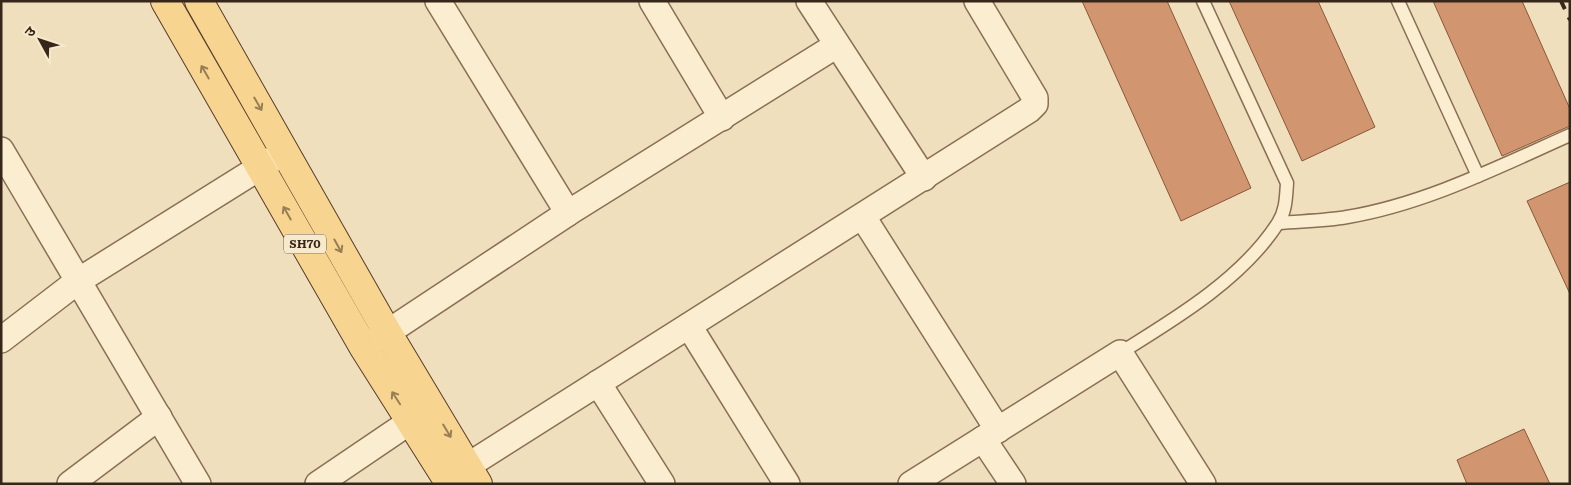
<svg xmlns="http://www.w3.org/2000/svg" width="1571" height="485" font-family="Literata,'Noto Sans Devanagari',serif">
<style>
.building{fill:#d1956f;stroke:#895739}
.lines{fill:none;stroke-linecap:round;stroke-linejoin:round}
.lane-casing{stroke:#896f55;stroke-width:15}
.street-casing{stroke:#896f55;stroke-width:28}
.primary-casing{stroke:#563d2a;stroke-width:30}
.lane{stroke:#fbedcf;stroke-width:12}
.street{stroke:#fbedcf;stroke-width:25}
.primary{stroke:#f7d490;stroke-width:28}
.rail{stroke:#37271a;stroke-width:4;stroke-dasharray:9 9;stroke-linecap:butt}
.oneway{stroke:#977e55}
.labels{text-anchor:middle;stroke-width:4.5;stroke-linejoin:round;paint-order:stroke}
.shield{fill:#f7eacc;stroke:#71624f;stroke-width:1}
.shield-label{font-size:12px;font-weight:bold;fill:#37271a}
</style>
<rect width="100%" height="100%" fill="#f0dfbc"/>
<!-- building -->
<g class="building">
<path d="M 1082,1 L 1167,1 L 1251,188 L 1181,221 Z"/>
<path d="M 1229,1 L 1318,1 L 1375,127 L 1302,161 Z"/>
<path d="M 1433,1 L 1522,1 L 1570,109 L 1570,126 L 1502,156 Z"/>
<path d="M 1570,182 L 1570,294 L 1527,201 Z"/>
<path d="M 1524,429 L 1550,484 L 1467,484 L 1457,460 Z"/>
</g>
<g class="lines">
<defs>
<g id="lane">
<path d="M 1398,1 L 1478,176"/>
<path d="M 1279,223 C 1301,221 1325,221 1347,217 C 1425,204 1498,167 1570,135"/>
<path d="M 1120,353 C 1175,319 1242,279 1278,223 C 1286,211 1286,197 1287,183 L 1203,1"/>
</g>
<g id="street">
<path d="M 438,1 L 568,213"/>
<path d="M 652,1 L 722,118"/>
<path d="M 809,1 L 924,178"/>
<path d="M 1,150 L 198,484"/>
<path d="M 863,217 L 998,430"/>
<path d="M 689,326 L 787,484"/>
<path d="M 1,340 L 78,281 L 278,156"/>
<path d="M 370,344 L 568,213 L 837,45"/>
<path d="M 598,383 L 662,484"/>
<path d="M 983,439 L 1013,484"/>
<path d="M 450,477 L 1029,110 L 1035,104 L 1035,98 L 977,1"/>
<path d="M 70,484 L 159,417"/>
<path d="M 318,484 L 411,421"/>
<path d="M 911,484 L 1120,353 L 1203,484"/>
</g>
<g id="primary">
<path d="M 165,1 L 364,348 L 450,484"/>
<path d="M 199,1 L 387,332 L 478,484"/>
</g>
</defs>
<!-- lane casing -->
<use href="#lane" class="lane-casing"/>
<!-- street casing -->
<use href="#street" class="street-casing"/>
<!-- primary casing -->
<use href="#primary" class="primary-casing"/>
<!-- lane -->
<use href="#lane" class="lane"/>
<!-- street -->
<use href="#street" class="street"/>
<!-- primary -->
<use href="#primary" class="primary"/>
<!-- rail -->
<path class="rail" d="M 1561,1 L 1570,20"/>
</g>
<!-- one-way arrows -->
<defs><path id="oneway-shaft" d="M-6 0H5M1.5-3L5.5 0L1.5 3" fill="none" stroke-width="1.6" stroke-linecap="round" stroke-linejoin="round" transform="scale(1.25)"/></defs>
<g class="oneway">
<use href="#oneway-shaft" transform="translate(205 72) rotate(-120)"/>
<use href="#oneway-shaft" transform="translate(258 104) rotate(60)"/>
<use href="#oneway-shaft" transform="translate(287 213) rotate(-120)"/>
<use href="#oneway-shaft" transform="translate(338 246) rotate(61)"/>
<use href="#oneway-shaft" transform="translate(396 398) rotate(-123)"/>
<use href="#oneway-shaft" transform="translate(447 431) rotate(59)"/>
</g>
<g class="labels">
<!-- shield labels -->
<rect class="shield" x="284" y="234.5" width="42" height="19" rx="4"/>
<g class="shield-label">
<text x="305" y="248">SH70</text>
</g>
</g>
<!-- border -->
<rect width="1571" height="485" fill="none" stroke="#37271a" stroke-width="5"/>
<!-- north arrow -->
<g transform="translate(40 40) rotate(310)" stroke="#f7eacc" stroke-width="4" paint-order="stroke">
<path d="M0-4L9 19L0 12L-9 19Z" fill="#37271a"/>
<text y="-8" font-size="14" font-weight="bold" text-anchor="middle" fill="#37271a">उ</text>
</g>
</svg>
